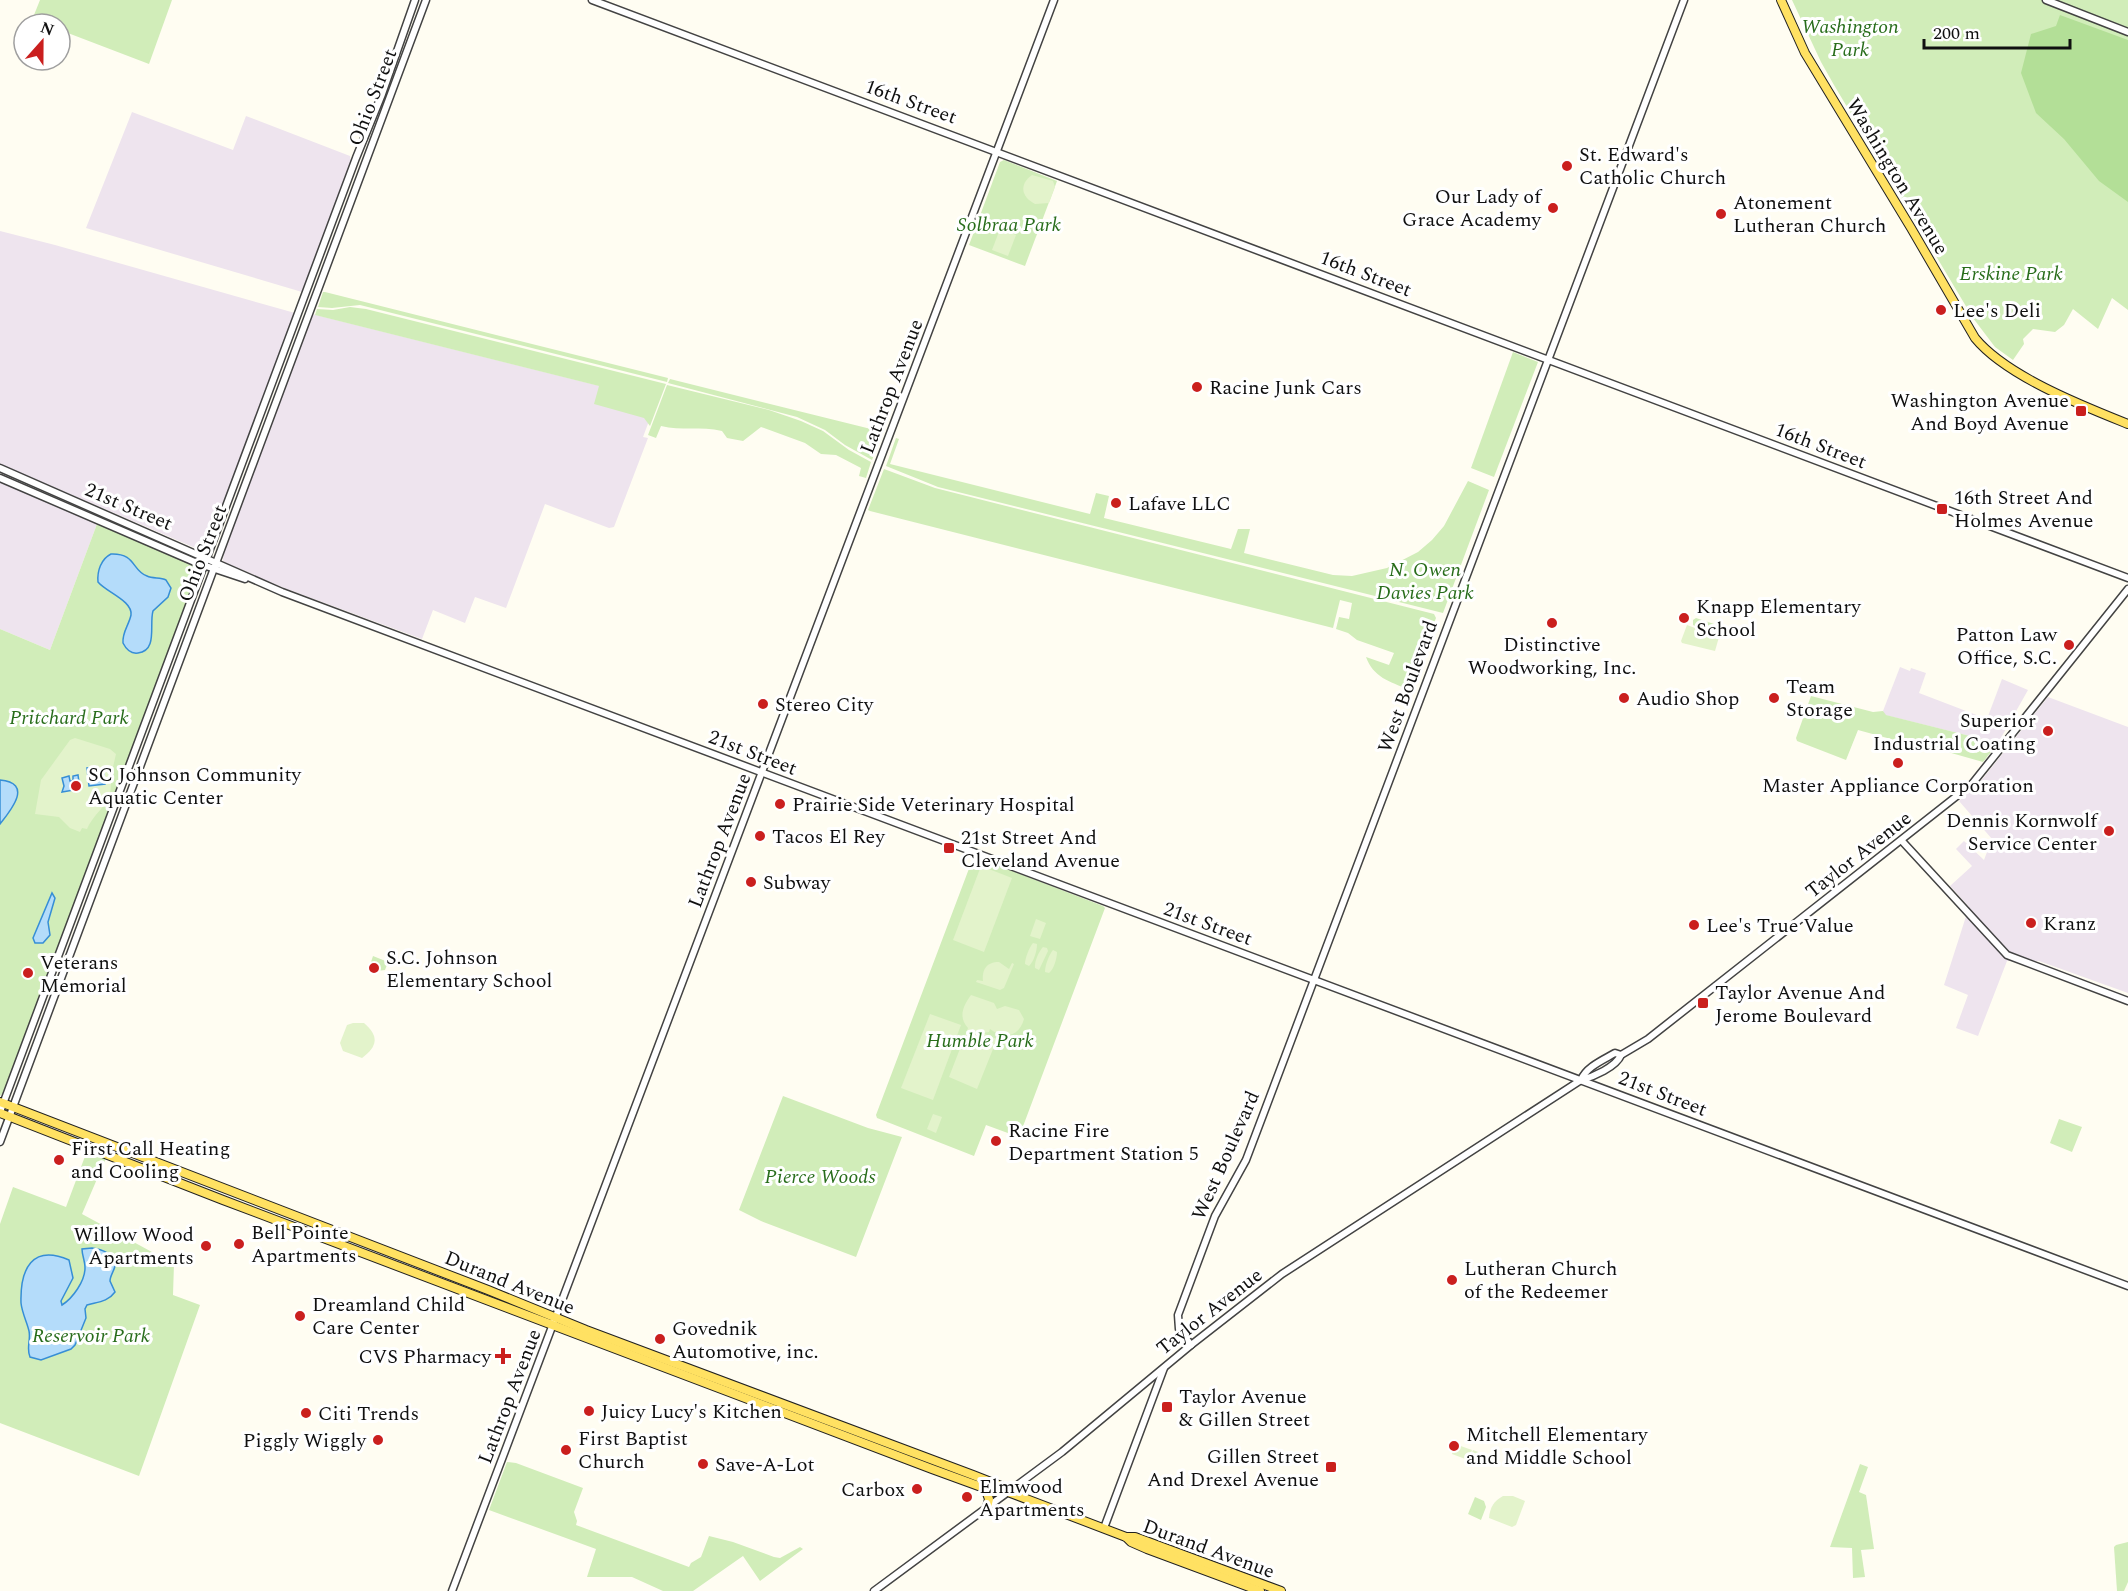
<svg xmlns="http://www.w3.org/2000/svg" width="2128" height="1591" font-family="Spectral,serif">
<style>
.industrial{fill:#eee4ee}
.green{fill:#d1edb9}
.forest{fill:#b3df97}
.pitch{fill:#e3f3cb}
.water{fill:#b4dcfa;stroke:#368ed6;stroke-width:1.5}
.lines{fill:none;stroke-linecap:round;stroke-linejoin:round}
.tertiary-casing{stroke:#434343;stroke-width:9}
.primary-casing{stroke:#212121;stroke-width:10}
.tertiary{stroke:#fff;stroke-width:6}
.primary{stroke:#ffe162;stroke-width:8}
.poi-dot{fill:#ca1f1e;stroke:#fff;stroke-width:2}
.labels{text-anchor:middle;stroke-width:6;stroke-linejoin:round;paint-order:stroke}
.park-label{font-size:20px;font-style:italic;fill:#286d1b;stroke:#fff}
.street-label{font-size:20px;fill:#101010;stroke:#fff}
.poi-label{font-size:20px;fill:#101010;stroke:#fff;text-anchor:start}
</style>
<rect width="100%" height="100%" fill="#fffdf2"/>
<!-- industrial -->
<g class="industrial">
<path d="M 132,112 L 233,150 L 246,116 L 350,156 L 351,162 L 302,292 L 86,228 Z"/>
<path d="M 0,231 L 55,245 L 295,313 L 206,548 L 200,550 L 0,464 Z"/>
<path d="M 312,314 L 600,386 L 598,392 L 655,405 L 643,437 L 648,438 L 614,527 L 609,528 L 545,504 L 506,608 L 475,597 L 465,623 L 433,610 L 422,639 L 284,588 L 224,562 L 223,560 L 224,552 Z"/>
<path d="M 0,482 L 97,524 L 50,650 L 0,629 Z"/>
<path d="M 1900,667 L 1910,671 L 1911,668 L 1926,673 L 1919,693 L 1987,719 L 2002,679 L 2028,690 L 1998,743 L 1885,715 L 1883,711 Z"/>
<path d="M 2048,697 L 2128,727 L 2128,993 L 2039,961 L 2007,961 L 1978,1036 L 1956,1028 L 1968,995 L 1944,985 L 1969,907 L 1950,886 L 1972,866 L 1956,849 L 1964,841 L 1984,860 L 1992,839 L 1959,801 L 1976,787 Z"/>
</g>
<!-- green -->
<g class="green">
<path d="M 40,0 L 172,0 L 149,64 L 60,30 L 60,24 L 43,24 L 32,20 Z"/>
<path d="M 1792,0 L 2128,0 L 2128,310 L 2112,298 L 2098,329 L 2073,309 L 2064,325 L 2055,332 L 2033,329 L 2023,339 L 2024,344 L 2013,360 L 1995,347 L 1973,318 L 1834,85 L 1821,62 Z"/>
<path d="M 1004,160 L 1057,181 L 1025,266 L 969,245 L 1000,162 Z"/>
<path d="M 323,292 L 325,292 L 668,378 L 667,382 L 360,305 L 332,308 L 318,307 Z"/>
<path d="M 350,307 L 366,309 L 666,384 L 650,426 L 644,418 L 594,404 L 599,386 L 315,315 L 317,309 L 333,310 Z"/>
<path d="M 1513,352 L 1538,362 L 1494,477 L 1471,468 Z"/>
<path d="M 670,379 L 883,432 L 882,434 L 872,460 L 845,445 L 825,430 L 797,417 L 668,383 Z"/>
<path d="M 667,385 L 769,410 L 801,421 L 823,431 L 849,450 L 871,462 L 866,478 L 859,476 L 861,468 L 836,455 L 821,454 L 805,443 L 761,427 L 743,441 L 727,438 L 722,431 C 701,426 681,431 661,426 L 656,438 L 648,435 Z"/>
<path d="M 896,438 L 899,439 L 890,464 L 1090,514 L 1096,493 L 1109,496 L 1104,518 L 1231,549 L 1238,529 L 1250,529 L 1244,553 L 1333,575 L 1352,576 L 1387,568 L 1418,552 L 1432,540 L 1444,526 L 1468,481 L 1489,490 L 1443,613 L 938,487 L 886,466 Z"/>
<path d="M 884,469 L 935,488 L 1434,614 L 1436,618 L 1408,689 C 1390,682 1373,677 1366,657 L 1389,665 L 1394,653 L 1357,640 L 1348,633 L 1336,629 L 1339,617 L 1349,619 L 1352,603 L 1340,600 L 1333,628 L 870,511 L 868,510 Z"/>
<path d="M 97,524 L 199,568 L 4,1092 L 0,1096 L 0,629 L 50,650 Z"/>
<path d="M 1696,618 L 1714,624 L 1712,631 L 1706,632 L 1693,625 L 1693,620 Z"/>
<path d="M 1811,696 L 1873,712 L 1883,711 L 1886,715 L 1998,743 L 1983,762 L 1923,745 L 1920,747 L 1858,730 L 1846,760 L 1797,741 L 1796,738 Z"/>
<path d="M 976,857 L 1103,906 L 1105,908 L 1019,1137 L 986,1125 L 974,1156 L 877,1118 L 876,1115 L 973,858 Z"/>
<path d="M 373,956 L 388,962 L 385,970 L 377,971 L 370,965 Z"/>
<path d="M 783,1096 L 868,1128 L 902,1137 L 856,1257 L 761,1221 L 739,1210 Z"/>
<path d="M 2059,1119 L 2082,1127 L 2072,1152 L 2050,1143 Z"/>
<path d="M 87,1151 L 106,1158 L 82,1214 L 174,1264 L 173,1295 L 200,1305 L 139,1476 L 0,1423 L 0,1224 L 13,1187 L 66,1207 Z"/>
<path d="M 507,1462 L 516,1463 L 583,1488 L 574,1512 L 577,1521 L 576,1525 L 689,1567 L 691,1563 L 701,1557 L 709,1536 L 733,1542 L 774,1557 L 780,1558 L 800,1547 L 803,1549 L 760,1581 L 743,1556 L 693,1591 L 663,1591 L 632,1577 L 587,1577 L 596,1549 L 489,1510 Z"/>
<path d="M 1860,1464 L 1868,1467 L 1859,1492 L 1866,1495 L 1874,1549 L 1861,1550 L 1865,1577 L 1853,1578 L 1852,1548 L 1830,1547 Z"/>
<path d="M 1475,1497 L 1484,1501 L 1486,1507 L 1481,1520 L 1468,1514 Z"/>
<path d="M 2128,1542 L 2128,1582 L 2124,1591 L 2117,1591 L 2114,1547 L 2116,1545 Z"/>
</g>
<!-- forest -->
<path class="forest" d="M 2060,15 L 2128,40 L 2128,202 L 2099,181 L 2064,139 L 2036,113 L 2021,73 L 2031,34 L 2056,26 Z"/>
<!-- pitch -->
<g class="pitch">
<path d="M 1032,175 L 1053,181 L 1055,187 L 1049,203 L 1035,204 C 1021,197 1019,184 1032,175 Z"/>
<path d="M 1000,229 L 1016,235 L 1008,256 L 992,250 Z"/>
<path d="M 1687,625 L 1719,637 L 1715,651 L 1682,643 L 1681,641 Z"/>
<path d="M 75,738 L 110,749 L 116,754 L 113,767 L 110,772 C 115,807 99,804 87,829 L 82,828 L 80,832 L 70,828 L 59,817 L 35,814 L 41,780 L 70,740 Z"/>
<path d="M 981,866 L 1012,878 L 984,952 L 953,940 Z"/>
<path d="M 1036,919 L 1046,923 L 1040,939 L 1030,936 Z"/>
<path d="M 1033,943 L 1037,944 C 1037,951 1034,961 1029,966 L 1025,964 C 1025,958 1029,948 1033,943 Z"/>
<path d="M 1043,947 L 1047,948 L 1048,951 L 1039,970 L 1035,968 C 1034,962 1039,951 1043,947 Z"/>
<path d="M 1053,950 L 1057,952 C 1057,958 1054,969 1049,973 L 1045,972 C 1045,965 1049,955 1053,950 Z"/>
<path d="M 999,962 L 1009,969 L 1012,963 L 1014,964 L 1004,988 L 1000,990 L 976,982 L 977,980 L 983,981 C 982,970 986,962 999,962 Z"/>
<path d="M 971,995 L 994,1003 L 997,1009 L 1005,1006 L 1019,1010 L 1024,1019 C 1019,1037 1004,1040 990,1029 L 989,1032 L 982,1033 L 997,1039 L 977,1089 L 949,1077 L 968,1028 C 958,1017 963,1006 971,995 Z"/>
<path d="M 930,1014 L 961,1025 L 933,1100 L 901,1088 Z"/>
<path d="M 353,1023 L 364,1023 C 379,1036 378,1046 362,1058 L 343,1051 L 340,1043 L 347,1025 Z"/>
<path d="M 933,1114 L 942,1117 L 936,1133 L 927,1129 Z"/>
<path d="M 1455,1444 L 1472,1450 L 1468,1460 L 1452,1454 Z"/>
<path d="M 1473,1450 L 1491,1457 L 1487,1467 L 1469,1461 Z"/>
<path d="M 1503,1496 L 1513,1496 L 1525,1501 L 1516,1525 L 1512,1527 L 1489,1518 C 1490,1507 1494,1501 1503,1496 Z"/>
</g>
<!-- water -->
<g class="water">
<path d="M 111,554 C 136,553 132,571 147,576 C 153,579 160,577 166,580 L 171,588 L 168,597 L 153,611 C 149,624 158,651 138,653 C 131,654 126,649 123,643 C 122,632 129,625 131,615 C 133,601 106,592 98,582 C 97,571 101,559 111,554 Z"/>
<path d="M 97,767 L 98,773 L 104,773 L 105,784 L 89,786 L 87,768 Z"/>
<path d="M 78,775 L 80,789 L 62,792 L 64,786 L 62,778 L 69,776 L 70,781 L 73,781 L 73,776 Z"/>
<path d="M 0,780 C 33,783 12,809 0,824 Z"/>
<path d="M 52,893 L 55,898 L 48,922 L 50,935 L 43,943 L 35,943 L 33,938 Z"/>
<path d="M 92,1248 C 101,1249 116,1254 115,1266 C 114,1271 110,1276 110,1281 L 115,1292 C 108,1302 97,1302 87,1305 L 85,1309 L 86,1318 L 75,1345 L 71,1349 L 41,1360 L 30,1357 C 26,1348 31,1340 29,1331 C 27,1322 22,1313 21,1303 C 20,1269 32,1244 69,1260 L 73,1278 L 61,1301 L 62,1305 C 73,1298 85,1281 85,1268 C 85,1261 82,1255 82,1249 Z"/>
</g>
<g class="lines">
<defs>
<g id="tertiary">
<path d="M 592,0 L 2128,578"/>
<path d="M 2046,0 L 2128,32"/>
<path d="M 0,468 L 282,592 L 2128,1286"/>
<path d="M 0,478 L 197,563 L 245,579"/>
<path d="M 1902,841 L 2007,955 L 2128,1001"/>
<path d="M 1581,1080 C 1586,1067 1603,1060 1615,1053 L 1621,1055"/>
<path d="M 0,1112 L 356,158 L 382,94 L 415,0"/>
<path d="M 0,1142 L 426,0"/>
<path d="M 1191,1345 L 1179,1329 L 1178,1315 L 1215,1216 L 1246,1160 L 1684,0"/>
<path d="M 1104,1528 L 1164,1368"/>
<path d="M 452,1591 L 1054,0"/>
<path d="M 874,1591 L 1062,1452 L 1191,1345 L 1282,1274 L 1581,1080 C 1593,1077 1616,1067 1621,1055 L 1648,1039 L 1972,784 L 2128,589"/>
</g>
<g id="primary">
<path d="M 1781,0 L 1805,53 L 1911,228 L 1975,338 C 2006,376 2083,406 2128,424"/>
<path d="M 0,1102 L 488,1290 L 586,1330 L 973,1475 L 1001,1486 L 1008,1492 L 1126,1537 L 1131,1542 L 1147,1549 L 1260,1591"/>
<path d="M 0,1113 L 223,1200 L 932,1469 L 995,1492 L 1008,1492"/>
<path d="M 985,1488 L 989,1499 L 987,1507"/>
<path d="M 1126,1537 L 1135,1537 L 1281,1591"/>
</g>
</defs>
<!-- tertiary casing -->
<use href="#tertiary" class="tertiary-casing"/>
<!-- primary casing -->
<use href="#primary" class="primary-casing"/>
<!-- tertiary -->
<use href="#tertiary" class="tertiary"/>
<!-- primary -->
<use href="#primary" class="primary"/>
</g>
<!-- markers -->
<g class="poi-dot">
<circle cx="1567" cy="166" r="6"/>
<circle cx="1553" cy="208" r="6"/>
<circle cx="1721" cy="214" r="6"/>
<circle cx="1941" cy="310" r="6"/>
<circle cx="1197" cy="387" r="6"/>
<rect x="2075" y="405" width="12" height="12" rx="3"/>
<circle cx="1116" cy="503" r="6"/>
<rect x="1936" y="503" width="12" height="12" rx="3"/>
<circle cx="1684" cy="618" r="6"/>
<circle cx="1552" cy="623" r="6"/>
<circle cx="2069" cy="645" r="6"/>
<circle cx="1624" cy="698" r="6"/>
<circle cx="1774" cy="698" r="6"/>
<circle cx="763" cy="704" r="6"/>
<circle cx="2048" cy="731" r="6"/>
<circle cx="1898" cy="763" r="6"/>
<circle cx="76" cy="786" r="6"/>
<circle cx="780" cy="804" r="6"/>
<circle cx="2109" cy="831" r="6"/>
<circle cx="760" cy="836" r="6"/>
<rect x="943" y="842" width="12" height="12" rx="3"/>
<circle cx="751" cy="882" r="6"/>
<circle cx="2031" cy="923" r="6"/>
<circle cx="1694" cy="925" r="6"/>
<circle cx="374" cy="968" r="6"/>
<circle cx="28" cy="973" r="6"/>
<rect x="1697" y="997" width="12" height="12" rx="3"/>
<circle cx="996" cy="1141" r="6"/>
<circle cx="59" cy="1160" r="6"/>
<circle cx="239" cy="1244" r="6"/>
<circle cx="206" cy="1246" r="6"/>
<circle cx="1452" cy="1280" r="6"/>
<circle cx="300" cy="1316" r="6"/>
<circle cx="660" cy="1339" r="6"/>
<path d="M500 1347h6v6h6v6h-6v6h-6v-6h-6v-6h6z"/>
<rect x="1161" y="1401" width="12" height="12" rx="3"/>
<circle cx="589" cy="1411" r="6"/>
<circle cx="306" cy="1413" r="6"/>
<circle cx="378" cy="1440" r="6"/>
<circle cx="1454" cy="1446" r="6"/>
<circle cx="566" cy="1450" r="6"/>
<circle cx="703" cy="1464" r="6"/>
<rect x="1325" y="1461" width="12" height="12" rx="3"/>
<circle cx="917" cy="1489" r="6"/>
<circle cx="967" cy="1497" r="6"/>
</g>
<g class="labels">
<!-- park labels -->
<g class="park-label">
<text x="1850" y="33">Washington<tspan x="1850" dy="23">Park</tspan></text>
<text x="1009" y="231">Solbraa Park</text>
<text x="2011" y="280">Erskine Park</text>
<text x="1425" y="576">N. Owen<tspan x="1425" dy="23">Davies Park</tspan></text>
<text x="69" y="724">Pritchard Park</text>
<text x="980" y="1047">Humble Park</text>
<text x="820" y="1183">Pierce Woods</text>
<text x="91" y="1342">Reservoir Park</text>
</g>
<!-- street labels -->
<g class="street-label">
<text transform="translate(372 97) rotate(-69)" y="7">Ohio Street</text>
<text transform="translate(911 101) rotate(20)" y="7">16th Street</text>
<text transform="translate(1898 176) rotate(59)" y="7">Washington Avenue</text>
<text transform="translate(1366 273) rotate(21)" y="7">16th Street</text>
<text transform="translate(891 386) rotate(-69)" y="7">Lathrop Avenue</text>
<text transform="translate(1821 445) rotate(21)" y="7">16th Street</text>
<text transform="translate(129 506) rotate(23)" y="7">21st Street</text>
<text transform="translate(202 553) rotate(-69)" y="7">Ohio Street</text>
<text transform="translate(1407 686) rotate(-70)" y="7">West Boulevard</text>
<text transform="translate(753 752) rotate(21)" y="7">21st Street</text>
<text transform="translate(719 840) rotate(-69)" y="7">Lathrop Avenue</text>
<text transform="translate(1858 854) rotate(-38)" y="7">Taylor Avenue</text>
<text transform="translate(1208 923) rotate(20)" y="7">21st Street</text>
<text transform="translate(1663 1093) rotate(21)" y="7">21st Street</text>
<text transform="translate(1225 1155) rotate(-66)" y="7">West Boulevard</text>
<text transform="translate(510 1282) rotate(22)" y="7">Durand Avenue</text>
<text transform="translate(1209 1311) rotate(-38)" y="7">Taylor Avenue</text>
<text transform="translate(509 1396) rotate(-69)" y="7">Lathrop Avenue</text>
<text transform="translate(1209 1548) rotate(20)" y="7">Durand Avenue</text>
</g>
<!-- poi labels -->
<g class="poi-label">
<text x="1579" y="161">St. Edward's<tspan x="1579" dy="23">Catholic Church</tspan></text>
<text x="1541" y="203" text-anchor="end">Our Lady of<tspan x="1541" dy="23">Grace Academy</tspan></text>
<text x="1733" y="209">Atonement<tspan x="1733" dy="23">Lutheran Church</tspan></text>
<text x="1953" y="317">Lee's Deli</text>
<text x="1209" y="394">Racine Junk Cars</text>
<text x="2069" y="407" text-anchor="end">Washington Avenue<tspan x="2069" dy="23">And Boyd Avenue</tspan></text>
<text x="1954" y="504">16th Street And<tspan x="1954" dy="23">Holmes Avenue</tspan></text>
<text x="1128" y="510">Lafave LLC</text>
<text x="1696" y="613">Knapp Elementary<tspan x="1696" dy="23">School</tspan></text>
<text x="2057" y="641" text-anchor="end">Patton Law<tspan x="2057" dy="23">Office, S.C.</tspan></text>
<text x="1552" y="651" text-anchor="middle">Distinctive<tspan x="1552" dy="23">Woodworking, Inc.</tspan></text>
<text x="1786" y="693">Team<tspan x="1786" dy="23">Storage</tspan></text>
<text x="1636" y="705">Audio Shop</text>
<text x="775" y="711">Stereo City</text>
<text x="2036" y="727" text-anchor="end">Superior<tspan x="2036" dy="23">Industrial Coating</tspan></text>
<text x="88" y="781">SC Johnson Community<tspan x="88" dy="23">Aquatic Center</tspan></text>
<text x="1898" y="792" text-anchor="middle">Master Appliance Corporation</text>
<text x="792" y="811">Prairie Side Veterinary Hospital</text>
<text x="2097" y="827" text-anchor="end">Dennis Kornwolf<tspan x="2097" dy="23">Service Center</tspan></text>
<text x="772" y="843">Tacos El Rey</text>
<text x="961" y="844">21st Street And<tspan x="961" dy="23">Cleveland Avenue</tspan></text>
<text x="763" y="889">Subway</text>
<text x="2043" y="930">Kranz</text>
<text x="1706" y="932">Lee's True Value</text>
<text x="386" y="964">S.C. Johnson<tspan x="386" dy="23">Elementary School</tspan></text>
<text x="40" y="969">Veterans<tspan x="40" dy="23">Memorial</tspan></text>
<text x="1715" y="999">Taylor Avenue And<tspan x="1715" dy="23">Jerome Boulevard</tspan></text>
<text x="1008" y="1137">Racine Fire<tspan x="1008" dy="23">Department Station 5</tspan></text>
<text x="71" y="1155">First Call Heating<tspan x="71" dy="23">and Cooling</tspan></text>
<text x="251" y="1239">Bell Pointe<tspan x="251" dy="23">Apartments</tspan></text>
<text x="194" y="1241" text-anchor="end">Willow Wood<tspan x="194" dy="23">Apartments</tspan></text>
<text x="1464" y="1275">Lutheran Church<tspan x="1464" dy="23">of the Redeemer</tspan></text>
<text x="312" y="1311">Dreamland Child<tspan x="312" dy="23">Care Center</tspan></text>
<text x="672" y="1335">Govednik<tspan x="672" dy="23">Automotive, inc.</tspan></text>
<text x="491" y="1363" text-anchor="end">CVS Pharmacy</text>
<text x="1179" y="1403">Taylor Avenue<tspan x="1179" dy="23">&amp; Gillen Street</tspan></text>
<text x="601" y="1418">Juicy Lucy's Kitchen</text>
<text x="318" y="1420">Citi Trends</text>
<text x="1466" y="1441">Mitchell Elementary<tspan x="1466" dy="23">and Middle School</tspan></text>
<text x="578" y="1445">First Baptist<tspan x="578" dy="23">Church</tspan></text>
<text x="366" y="1447" text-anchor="end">Piggly Wiggly</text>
<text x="1319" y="1463" text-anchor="end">Gillen Street<tspan x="1319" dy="23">And Drexel Avenue</tspan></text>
<text x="715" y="1471">Save-A-Lot</text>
<text x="979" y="1493">Elmwood<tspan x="979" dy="23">Apartments</tspan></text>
<text x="905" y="1496" text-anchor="end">Carbox</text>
</g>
</g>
<!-- north arrow -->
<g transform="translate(42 42) rotate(21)"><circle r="28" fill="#ffffff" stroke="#9f9f9f" stroke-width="1.5"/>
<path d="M0-4.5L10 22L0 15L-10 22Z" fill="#ca1f1e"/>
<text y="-9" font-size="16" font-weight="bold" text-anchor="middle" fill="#101010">N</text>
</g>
<!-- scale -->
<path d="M1924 39v9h146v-9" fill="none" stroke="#101010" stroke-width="3"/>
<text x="1933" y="39" font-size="18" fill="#101010" stroke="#ffffff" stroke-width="4.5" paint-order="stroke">200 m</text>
</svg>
